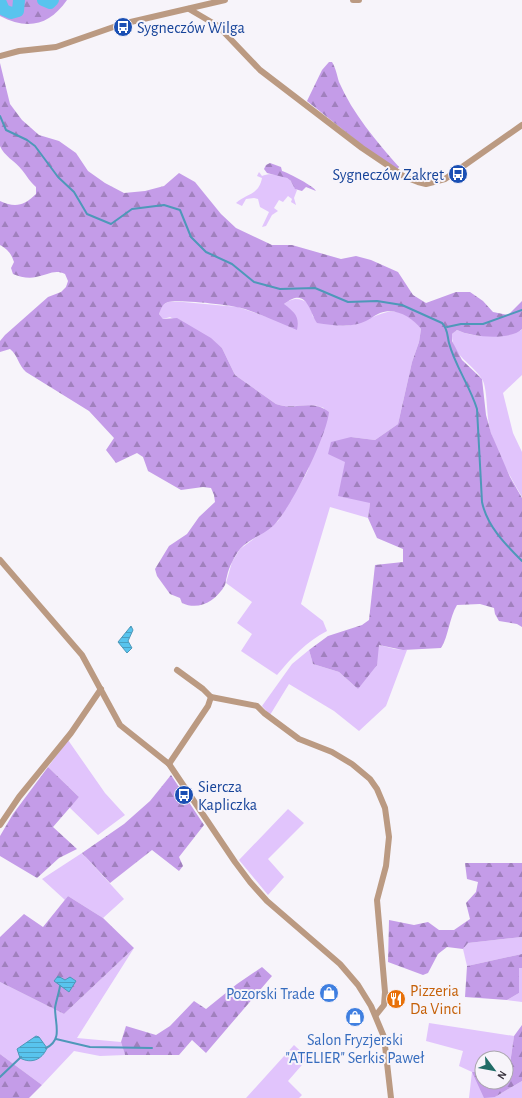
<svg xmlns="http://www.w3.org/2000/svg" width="522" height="1098" font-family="'Alegreya Sans',sans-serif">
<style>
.green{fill:#e1c4fc}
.forest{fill:url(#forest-firs)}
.water{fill:url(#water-rules);stroke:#4e98b9}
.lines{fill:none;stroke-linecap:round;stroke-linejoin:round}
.stream{stroke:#4e98b9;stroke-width:2}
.river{stroke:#58c4ee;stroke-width:12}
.minor{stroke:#bb9a82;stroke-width:6}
.labels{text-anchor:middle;stroke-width:4;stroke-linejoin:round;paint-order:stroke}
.transit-label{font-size:16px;fill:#164399;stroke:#f7f4fa;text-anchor:start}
.food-label{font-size:16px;fill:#c56008;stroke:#f7f4fa;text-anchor:start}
.shop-label{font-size:16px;fill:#366cbe;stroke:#f7f4fa;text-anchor:end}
</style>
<defs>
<pattern id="forest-firs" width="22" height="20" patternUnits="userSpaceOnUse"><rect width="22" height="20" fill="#c49ce8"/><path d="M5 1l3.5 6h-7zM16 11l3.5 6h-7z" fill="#a080bd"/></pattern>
<pattern id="water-rules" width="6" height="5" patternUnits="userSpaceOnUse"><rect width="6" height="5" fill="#58c4ee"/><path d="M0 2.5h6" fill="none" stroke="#4aa0c2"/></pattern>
</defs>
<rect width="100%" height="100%" fill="#f7f4fa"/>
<!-- green -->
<g class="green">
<path d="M 259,172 L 262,176 C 270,172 286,175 292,182 C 294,185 294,188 297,190 L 294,198 L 296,205 L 291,202 L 292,199 L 288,196 L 283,202 L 279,200 L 274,208 L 278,211 L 272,215 L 266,226 L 262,227 L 269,212 L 260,207 L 258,199 L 254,198 L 246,199 L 242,206 L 236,203 C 247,193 259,195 262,178 L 257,176 Z"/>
<path d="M 295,299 C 307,299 311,305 313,317 C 323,320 336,327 346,326 C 376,322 393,294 421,329 L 419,342 L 412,362 L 398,424 L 375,440 L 351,437 L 345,462 L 370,503 L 368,518 L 330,507 L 301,604 L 323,621 L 327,631 C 306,642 292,657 277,675 L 241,651 L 252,634 L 237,623 L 252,602 L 226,583 L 232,562 L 240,549 L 278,521 L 305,476 L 308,470 L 324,408 C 308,401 291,410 276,404 L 235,375 L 222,348 L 211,339 L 170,317 L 163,319 L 159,314 L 161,306 L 168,302 L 183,302 L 238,307 L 267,317 L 288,301 Z"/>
<path d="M 522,329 L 522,375 L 503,393 L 513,433 L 522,452 L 522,497 C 510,477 498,455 491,433 C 486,419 488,388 482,379 C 472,363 451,355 452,334 L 457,330 C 478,340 498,335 520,331 Z"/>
<path d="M 379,645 L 395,649 L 407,650 L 386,706 L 359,731 L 334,711 L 289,684 L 270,715 L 262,706 L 292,664 L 309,650 L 313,664 L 339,672 L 358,689 Z"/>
<path d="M 68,740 L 105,793 L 125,815 L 98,835 L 69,807 L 79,797 L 48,767 Z"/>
<path d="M 288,809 L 304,823 L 268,859 L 284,877 L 268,895 L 239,860 Z"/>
<path d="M 82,853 L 124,899 L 103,918 L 68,896 L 65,900 L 42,879 Z"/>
<path d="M 522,937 L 522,954 L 467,966 L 463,949 L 468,943 Z"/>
<path d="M 134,948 L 77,1038 L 121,1042 L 125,1055 L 100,1056 L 74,1051 L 42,1085 L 0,1054 L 0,982 L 64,1014 Z"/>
<path d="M 519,968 L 522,968 L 522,1002 L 507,1000 L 519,993 Z"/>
<path d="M 429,1023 L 514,1036 L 510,1064 L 506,1069 L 506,1058 L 482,1058 L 482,1071 L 472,1072 L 495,1097 L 522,1081 L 522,1098 L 469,1098 L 472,1072 L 459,1066 L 463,1051 L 426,1041 Z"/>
<path d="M 294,1045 L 308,1058 L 288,1081 L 302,1095 L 299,1098 L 246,1098 Z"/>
</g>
<!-- forest -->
<g class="forest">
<path d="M 0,0 L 67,0 C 49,26 27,30 0,16 Z"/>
<path d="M 329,62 L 332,62 C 336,69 337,75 339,82 C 353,114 376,141 399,167 L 397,170 L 367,149 L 307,101 L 322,70 Z"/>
<path d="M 0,63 L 10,104 L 22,120 L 39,135 L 59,141 L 76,153 L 88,171 L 105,183 L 124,193 L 145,191 L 164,186 L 179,173 L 195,182 L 221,214 L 236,228 L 272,245 L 292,245 L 341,259 L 356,256 L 371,260 L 398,272 L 413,295 L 426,303 L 456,292 L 470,292 L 483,301 L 493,312 L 508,315 L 522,301 L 522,329 C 510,341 471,337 457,330 L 452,334 L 452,341 L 462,360 L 482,379 L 486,415 L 491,433 L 510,477 L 522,498 L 522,627 L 517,624 L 499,621 L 495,614 L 494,608 L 480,604 L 457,605 C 449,618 449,635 441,648 L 403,650 L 379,645 L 377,665 L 358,689 L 339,672 L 313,664 L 309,650 L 328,636 L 362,625 L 369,620 L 375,565 L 403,562 L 403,549 L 377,538 L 368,518 L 370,503 L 338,496 L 345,462 L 328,454 L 331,442 L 351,437 L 375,440 L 398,424 L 412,362 L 419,342 L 421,329 C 412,317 395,307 380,313 C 373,316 368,321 361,323 C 346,328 332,325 317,323 C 309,311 307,286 284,304 C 294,312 300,316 297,330 C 280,323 263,315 245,309 C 235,305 178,299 168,302 C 162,304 161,309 159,314 L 163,319 L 177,318 L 211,338 L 222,348 L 235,375 L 276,404 C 294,411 312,398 329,412 C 327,436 290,510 273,526 C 263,535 249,539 240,549 C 234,557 229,567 227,576 C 226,579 226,582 225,585 C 216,601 199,611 182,603 L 180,598 L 170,594 L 157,576 L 155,569 L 169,546 L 187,534 L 199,517 L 215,502 L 214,495 L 211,488 L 203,487 L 181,490 L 148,471 L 143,457 L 137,453 L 116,463 L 106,450 L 114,438 L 89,411 L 26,372 C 18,365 18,355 10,349 L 0,352 L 0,341 L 5,335 L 48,297 L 61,292 L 66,287 L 68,281 L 65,274 C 54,269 48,275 36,277 C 29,279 20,277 13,274 L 11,268 L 14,262 C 11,253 8,250 0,245 L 0,201 C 15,208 24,206 36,194 L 36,187 C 30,182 27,176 22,170 C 15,161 4,156 0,146 Z"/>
<path d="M 270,163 L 281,167 L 282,171 C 289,173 315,187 316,191 L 306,187 L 302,191 L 295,189 L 291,181 L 287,178 L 267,173 L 264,169 L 266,165 Z"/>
<path d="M 48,767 L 79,797 L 53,827 L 77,849 L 59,858 L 37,878 L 0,856 L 0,836 L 13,814 Z"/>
<path d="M 171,775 L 204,825 L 179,857 L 183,866 L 179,871 L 152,850 L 110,883 L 82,853 L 124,824 L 150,801 Z"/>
<path d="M 465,863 L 522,863 L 522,937 L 468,943 L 463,949 L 447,947 L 438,954 L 428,973 L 423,975 L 388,962 L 389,920 L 414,925 L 428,922 L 439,930 L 454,930 L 470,919 L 466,903 L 476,892 L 478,882 L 467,879 Z"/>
<path d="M 68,896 L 103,918 L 134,948 L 64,1014 L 0,982 L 0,937 L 24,914 L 43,927 Z"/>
<path d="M 522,954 L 522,968 L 519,968 L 519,993 L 507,1000 L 465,997 L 467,966 Z"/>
<path d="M 262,967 L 272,976 L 206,1053 L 192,1040 L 179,1055 L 125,1055 L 121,1042 L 126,1026 L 156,1035 L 170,1026 L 194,1001 L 206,1009 L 237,984 Z"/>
<path d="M 522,1025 L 522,1081 L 495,1097 L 484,1098 L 472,1072 L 482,1071 L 482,1082 L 506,1082 L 506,1069 L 510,1064 L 514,1036 Z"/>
<path d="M 0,1054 L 42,1085 L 29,1098 L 0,1098 Z"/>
</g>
<!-- water -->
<g class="water">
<path d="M 131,626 L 133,630 L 128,641 L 132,648 L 127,653 L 118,642 Z"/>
<path d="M 58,976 L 65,980 L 70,977 L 76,981 L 69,992 L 54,981 Z"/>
<path d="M 36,1036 L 39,1037 L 47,1048 C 42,1060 31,1064 20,1058 L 17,1049 Z"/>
</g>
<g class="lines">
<!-- stream -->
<g class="stream">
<path d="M 0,116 L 6,130 L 27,140 L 35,146 L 58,177 L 74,192 L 87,214 L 111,224 L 132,209 L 164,205 L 180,210 L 191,237 L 206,252 L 232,264 L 254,282 L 280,289 L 315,288 L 348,302 L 377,301 L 402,305 L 442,323 C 448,329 447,335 449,343 C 455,366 470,386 477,409 L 482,502 C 487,526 505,544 522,561"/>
<path d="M 447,327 L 461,324 L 483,324 L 522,310"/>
<path d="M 56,1039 L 90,1047 L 152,1048"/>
<path d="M 46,1048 C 63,1040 55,1024 55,1008 C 56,1001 59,993 60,986"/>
<path d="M 0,1077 L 21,1057"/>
</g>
<!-- river -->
<g class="river">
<path d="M 43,0 L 50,3 L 53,0"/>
<path d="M 0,1 L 4,10 L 11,13 L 18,11 L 19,0"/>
</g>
<!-- minor -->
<g class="minor">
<path d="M 353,0 L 359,0"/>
<path d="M 189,9 L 218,26 L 260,70 L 362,148 L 405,177 L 418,182 L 426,184 L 445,179 L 522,125"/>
<path d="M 0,56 L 19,51 L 56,47 L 122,24 L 225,0"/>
<path d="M 0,560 L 82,655 L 120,725 L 169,764 L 235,862 L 250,882 L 267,901 L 340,964 L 358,985 L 371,1006 L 384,1037 L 391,1098"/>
<path d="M 177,670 L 203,689 L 211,697"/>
<path d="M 169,764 L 208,706 L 211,697 L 257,706 L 264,713 L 299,739 L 332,752 L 352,764 L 370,779 L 377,789 L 385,808 L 389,837 L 386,866 L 377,900 L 385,992 L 384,1005 L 376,1015"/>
<path d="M 0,825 L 19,797 L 71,733 L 101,689"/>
</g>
</g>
<!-- icons -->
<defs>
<symbol id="bus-disc" viewBox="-11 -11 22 22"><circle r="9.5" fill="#1a4fb4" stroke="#f7f4fa"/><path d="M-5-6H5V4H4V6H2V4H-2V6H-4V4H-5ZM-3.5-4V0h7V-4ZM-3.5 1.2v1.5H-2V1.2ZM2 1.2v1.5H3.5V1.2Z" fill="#fff"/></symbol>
<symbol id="shop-disc" viewBox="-11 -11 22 22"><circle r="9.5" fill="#3f7fe0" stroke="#f7f4fa"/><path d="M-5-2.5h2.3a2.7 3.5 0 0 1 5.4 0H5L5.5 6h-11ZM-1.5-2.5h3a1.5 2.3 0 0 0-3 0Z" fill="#fff"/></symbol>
<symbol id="restaurant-disc" viewBox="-11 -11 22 22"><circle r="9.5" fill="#e8710a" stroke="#f7f4fa"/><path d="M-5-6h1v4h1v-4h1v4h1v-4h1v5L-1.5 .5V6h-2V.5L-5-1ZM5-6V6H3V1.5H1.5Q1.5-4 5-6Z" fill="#fff"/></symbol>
</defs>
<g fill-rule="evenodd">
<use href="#bus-disc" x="112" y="16" width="22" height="22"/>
<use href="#bus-disc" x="447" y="163" width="22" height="22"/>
<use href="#bus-disc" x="173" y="784" width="22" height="22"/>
<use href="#shop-disc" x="318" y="982" width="22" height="22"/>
<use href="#restaurant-disc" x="385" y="988" width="22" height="22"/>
<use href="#shop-disc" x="344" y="1006" width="22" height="22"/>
</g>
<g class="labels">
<!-- transit labels -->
<g class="transit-label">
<text x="137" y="33">Sygneczów Wilga</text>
<text x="444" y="180" text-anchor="end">Sygneczów Zakręt</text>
<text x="198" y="792">Siercza<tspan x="198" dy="18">Kapliczka</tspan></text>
</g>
<!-- food labels -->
<g class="food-label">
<text x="410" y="996">Pizzeria<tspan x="410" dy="18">Da Vinci</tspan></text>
</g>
<!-- shop labels -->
<g class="shop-label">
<text x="315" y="999">Pozorski Trade</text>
<text x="355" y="1045" text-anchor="middle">Salon Fryzjerski<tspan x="355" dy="18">"ATELIER" Serkis Paweł</tspan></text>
</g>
</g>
<!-- north arrow -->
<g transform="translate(494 1070) rotate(122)"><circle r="19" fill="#f7f4fa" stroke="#aaa6ae"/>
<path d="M0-3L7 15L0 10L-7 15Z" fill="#216c67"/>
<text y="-6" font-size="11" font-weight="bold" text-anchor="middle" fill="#37313d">N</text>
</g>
</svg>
